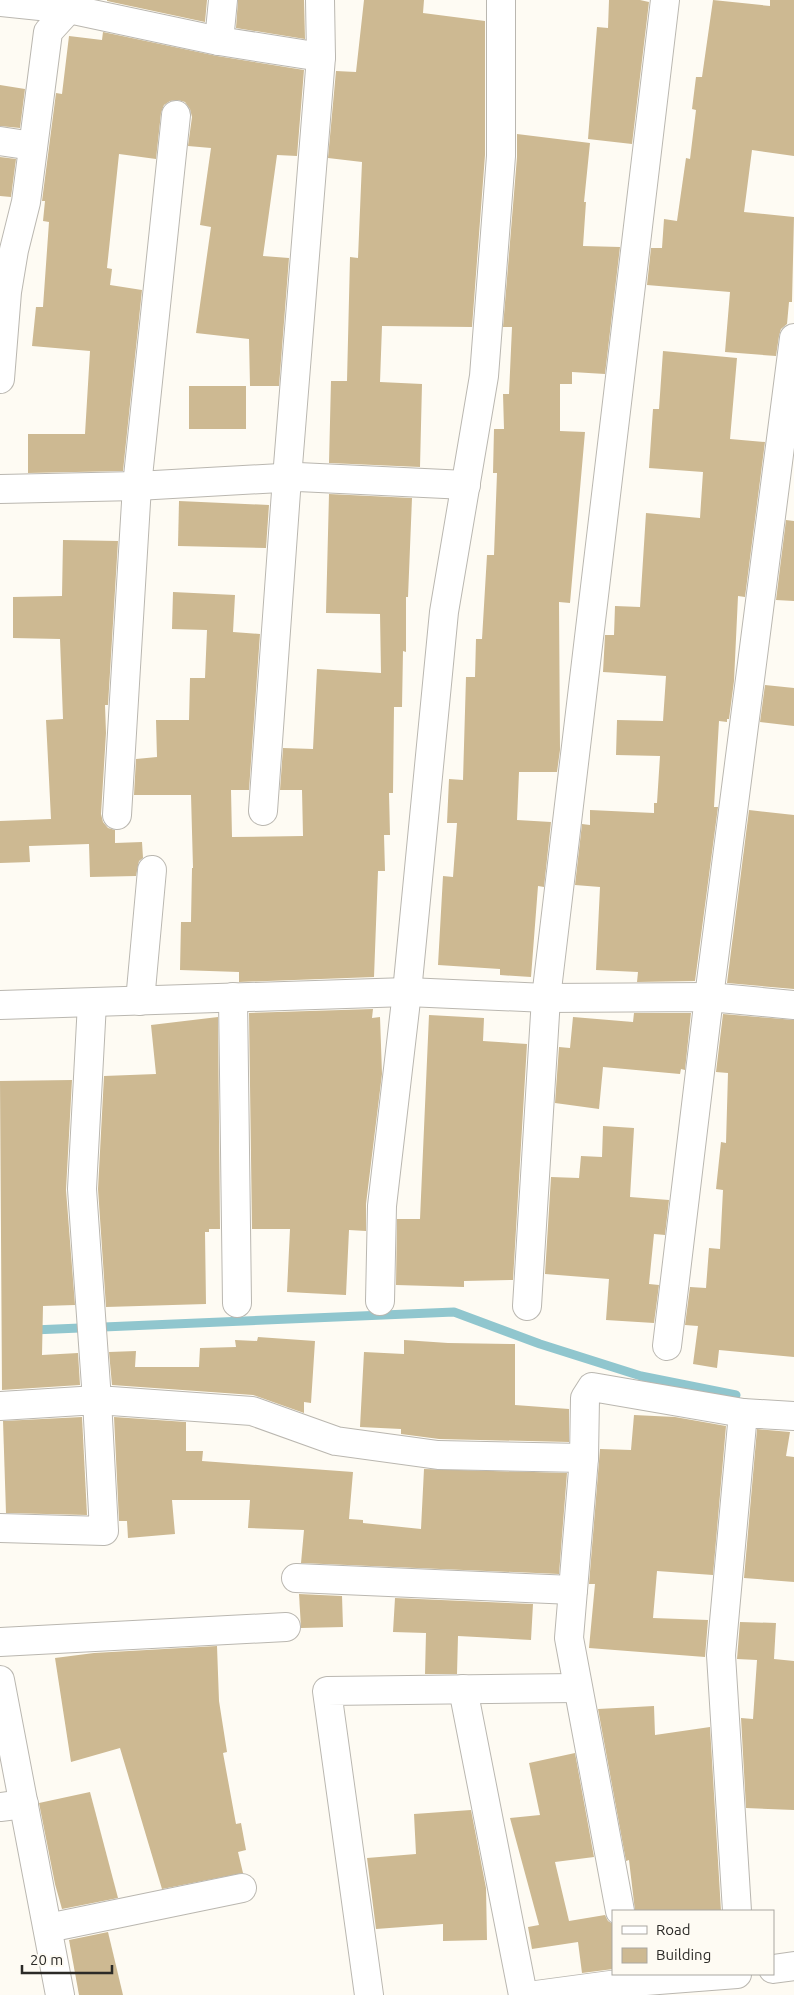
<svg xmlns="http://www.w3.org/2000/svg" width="794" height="1995" font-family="Ubuntu,sans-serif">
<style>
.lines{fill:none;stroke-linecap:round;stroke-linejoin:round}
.stream{stroke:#90c6ce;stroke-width:9}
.building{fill:#cdb992}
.minor-casing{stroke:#bab7b0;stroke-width:30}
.minor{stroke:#fff;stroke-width:28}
</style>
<rect width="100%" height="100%" fill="#fefbf3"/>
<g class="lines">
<!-- stream -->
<path class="stream" d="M 33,1330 L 454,1312 L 540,1344 L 641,1376 L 736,1395"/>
</g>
<!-- building -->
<g class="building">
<path d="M 107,0 L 207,0 L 205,22 L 107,1 Z"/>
<path d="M 238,0 L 304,0 L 305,39 L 236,28 Z"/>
<path d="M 364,0 L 424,0 L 423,13 L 485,21 L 485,155 L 472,327 L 382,326 L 380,382 L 422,384 L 420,467 L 329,463 L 331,381 L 347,381 L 350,257 L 358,258 L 362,162 L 328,158 L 336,71 L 356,72 Z"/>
<path d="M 609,0 L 640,0 L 649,2 L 632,144 L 588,139 L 597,27 L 608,28 Z"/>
<path d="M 713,0 L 770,6 L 770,0 L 794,0 L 794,156 L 752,150 L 744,212 L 794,217 L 792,302 L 789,302 L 787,324 L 781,329 L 779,336 L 776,356 L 725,352 L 730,292 L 647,285 L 651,248 L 662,248 L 664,219 L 677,221 L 686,158 L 690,159 L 696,110 L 692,109 L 696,77 L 702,77 Z"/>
<path d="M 103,32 L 217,56 L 304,70 L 297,156 L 277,155 L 263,256 L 289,258 L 279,386 L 250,386 L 249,339 L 196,333 L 211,227 L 200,225 L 211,148 L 188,146 L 192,117 L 190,109 L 185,102 L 178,100 L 170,101 L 164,105 L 161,113 L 156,159 L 119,154 L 107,268 L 112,269 L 110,285 L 142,290 L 123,471 L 28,473 L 28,434 L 85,434 L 90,351 L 32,346 L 36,307 L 43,307 L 49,222 L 43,221 L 45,201 L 42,201 L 56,93 L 62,94 L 69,36 L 102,40 Z"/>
<path d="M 0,85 L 25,89 L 20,128 L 0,126 Z"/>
<path d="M 517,134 L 590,143 L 584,202 L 586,202 L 583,246 L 620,247 L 605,374 L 572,372 L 572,384 L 560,384 L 560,431 L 585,432 L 570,603 L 559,602 L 560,750 L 557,772 L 519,772 L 517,820 L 551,822 L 544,887 L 538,886 L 531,977 L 500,975 L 500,969 L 438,965 L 443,876 L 453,877 L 457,823 L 447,823 L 449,779 L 463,780 L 466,677 L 475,677 L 476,639 L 482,639 L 487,555 L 494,555 L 497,473 L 493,473 L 494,429 L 504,429 L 503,394 L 509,394 L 512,327 L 503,327 L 517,157 Z"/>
<path d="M 0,157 L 16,159 L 11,197 L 0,196 Z"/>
<path d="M 663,351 L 737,358 L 730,439 L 765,442 L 745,597 L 738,596 L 734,681 L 729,719 L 727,719 L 727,722 L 719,721 L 714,807 L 718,807 L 695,981 L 637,982 L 638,972 L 596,970 L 600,887 L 575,885 L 582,824 L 590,825 L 590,810 L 654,813 L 654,803 L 657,803 L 660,756 L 616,755 L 617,720 L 663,721 L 666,676 L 603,672 L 605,635 L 614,635 L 615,606 L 640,607 L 646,513 L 700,518 L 703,472 L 649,468 L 653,409 L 659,409 Z"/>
<rect x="189" y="386" width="57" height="43"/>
<path d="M 329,494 L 412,498 L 408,597 L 406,597 L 406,652 L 403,651 L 402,707 L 394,707 L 393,793 L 389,793 L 390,835 L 384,835 L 385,871 L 378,871 L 374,977 L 239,982 L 239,972 L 180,970 L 181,922 L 191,922 L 192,868 L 193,868 L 191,795 L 134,795 L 136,759 L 157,757 L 156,720 L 189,720 L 190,678 L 205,678 L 207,630 L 172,629 L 173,592 L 235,595 L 233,632 L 260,634 L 249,790 L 231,790 L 232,837 L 303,836 L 302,790 L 280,790 L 283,748 L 313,749 L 317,669 L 381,673 L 380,614 L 326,613 Z"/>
<path d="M 179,501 L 269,505 L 266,548 L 178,546 Z"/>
<path d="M 786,520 L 794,521 L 794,601 L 776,600 Z"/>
<path d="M 63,540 L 118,541 L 108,705 L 105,705 L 106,733 L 101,814 L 103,822 L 108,828 L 115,830 L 115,843 L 142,842 L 143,858 L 139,861 L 136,876 L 90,877 L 89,844 L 29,846 L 30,862 L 0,863 L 0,821 L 51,819 L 46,720 L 63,719 L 60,639 L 13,638 L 13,597 L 62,596 Z"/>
<path d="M 765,685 L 794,688 L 794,726 L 760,722 Z"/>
<path d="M 749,810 L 794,815 L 794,989 L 727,983 Z"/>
<path d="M 373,1009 L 372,1018 L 380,1017 L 382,1074 L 366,1204 L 366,1231 L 349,1230 L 346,1295 L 287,1292 L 290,1229 L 252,1229 L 249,1013 Z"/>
<path d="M 634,1013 L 691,1013 L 685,1070 L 681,1069 L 680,1074 L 603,1067 L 599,1109 L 555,1103 L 559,1047 L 570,1048 L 573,1017 L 633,1022 Z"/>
<path d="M 723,1014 L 794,1020 L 794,1357 L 719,1350 L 717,1368 L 693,1364 L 698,1326 L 685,1325 L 690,1287 L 706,1288 L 709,1248 L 720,1249 L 723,1190 L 716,1189 L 721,1142 L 726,1143 L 728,1073 L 716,1072 Z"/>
<path d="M 429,1015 L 484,1018 L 483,1041 L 527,1044 L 513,1280 L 464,1281 L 464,1287 L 396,1285 L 397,1219 L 420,1219 Z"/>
<path d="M 218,1017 L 220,1229 L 209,1229 L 209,1232 L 205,1232 L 206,1304 L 106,1307 L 98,1189 L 104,1076 L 156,1074 L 151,1025 Z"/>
<path d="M 72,1080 L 66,1190 L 75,1305 L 43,1306 L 42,1355 L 78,1353 L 80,1385 L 2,1390 L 0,1081 Z"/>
<path d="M 603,1126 L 634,1128 L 630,1197 L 669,1200 L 665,1235 L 654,1234 L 649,1284 L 659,1285 L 654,1323 L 606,1320 L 609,1279 L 545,1274 L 551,1177 L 579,1178 L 581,1156 L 602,1157 Z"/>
<path d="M 258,1337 L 315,1341 L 311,1403 L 304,1402 L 304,1413 L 253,1395 L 112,1385 L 109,1352 L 136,1351 L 135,1367 L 199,1367 L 200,1348 L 236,1347 L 235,1340 L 257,1341 Z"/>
<path d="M 404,1340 L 448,1343 L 515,1344 L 515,1405 L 569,1409 L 569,1442 L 439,1439 L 401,1434 L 401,1429 L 360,1427 L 364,1352 L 404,1354 Z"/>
<path d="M 634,1415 L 675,1417 L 726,1426 L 713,1575 L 657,1571 L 653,1618 L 708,1620 L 705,1657 L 589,1648 L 595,1584 L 589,1584 L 600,1449 L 631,1450 Z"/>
<path d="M 82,1417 L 87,1515 L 6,1513 L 3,1421 Z"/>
<path d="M 114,1417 L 186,1422 L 186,1451 L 203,1451 L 202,1461 L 353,1472 L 349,1519 L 363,1520 L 363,1523 L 421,1529 L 424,1469 L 567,1473 L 559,1574 L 301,1563 L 304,1530 L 248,1528 L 250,1500 L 172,1500 L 175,1534 L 128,1538 L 127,1521 L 119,1521 Z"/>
<path d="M 757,1429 L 790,1432 L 786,1456 L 794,1457 L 794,1582 L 744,1578 Z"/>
<path d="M 299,1594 L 342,1596 L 343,1627 L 301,1628 Z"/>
<path d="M 395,1598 L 533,1604 L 531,1640 L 458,1636 L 457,1674 L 425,1674 L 426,1633 L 393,1632 Z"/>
<path d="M 740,1622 L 776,1623 L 774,1659 L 794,1661 L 794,1810 L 746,1808 L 741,1718 L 753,1719 L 757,1660 L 737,1659 Z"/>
<path d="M 217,1646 L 219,1701 L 227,1752 L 223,1753 L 236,1824 L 241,1823 L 246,1850 L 238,1852 L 243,1873 L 162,1889 L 120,1748 L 71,1762 L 55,1658 L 94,1653 Z"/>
<path d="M 654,1706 L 655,1735 L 710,1727 L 721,1911 L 635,1911 L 629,1860 L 626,1861 L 598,1709 Z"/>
<path d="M 575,1753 L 594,1857 L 555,1862 L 569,1921 L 605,1915 L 608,1921 L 613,1924 L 613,1969 L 582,1973 L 578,1942 L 532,1949 L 528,1927 L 539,1925 L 510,1818 L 540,1815 L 529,1763 Z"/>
<path d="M 90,1792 L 118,1898 L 62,1909 L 55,1884 L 39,1803 Z"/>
<path d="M 471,1810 L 486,1888 L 487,1940 L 443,1941 L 443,1924 L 376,1929 L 367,1858 L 416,1854 L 414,1814 Z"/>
<path d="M 108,1932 L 123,1995 L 79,1995 L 69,1940 Z"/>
</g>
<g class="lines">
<defs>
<g id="minor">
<path d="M 0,2 L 69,9 L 219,41 L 321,57"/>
<path d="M 219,41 L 223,0"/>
<path d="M 0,141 L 33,146"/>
<path d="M 0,379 L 7,292 L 14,250 L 26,202 L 48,32 L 69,9 L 69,0"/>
<path d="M 0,489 L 137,486 L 298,477 L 466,485"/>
<path d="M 263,811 L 287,478 L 321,57 L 320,0"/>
<path d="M 117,815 L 137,486 L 176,115"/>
<path d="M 233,997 L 237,1303"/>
<path d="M 140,1001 L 152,870"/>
<path d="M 92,1003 L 82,1189 L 97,1400 L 252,1411 L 336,1441 L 438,1455 L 584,1458 L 569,1638 L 620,1911"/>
<path d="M 0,1005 L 407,992 L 546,998 L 709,997 L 794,1005"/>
<path d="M 380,1301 L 382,1206 L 407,992 L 444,612 L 484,376 L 501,156 L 501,0"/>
<path d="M 527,1306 L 546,998 L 665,0"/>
<path d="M 667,1346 L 709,997 L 794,338"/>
<path d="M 0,1406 L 97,1400 L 104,1531 L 0,1528"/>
<path d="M 584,1458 L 585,1398 L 592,1387 L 743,1413"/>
<path d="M 296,1578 L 573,1590"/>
<path d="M 0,1642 L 286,1627"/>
<path d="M 0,1680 L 60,1995"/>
<path d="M 463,1689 L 523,1995"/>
<path d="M 0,1807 L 24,1804"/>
<path d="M 737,1911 L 721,1655 L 743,1413 L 794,1416"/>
<path d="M 48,1928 L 242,1888"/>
<path d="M 773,1969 L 794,1966"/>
<path d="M 369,1995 L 327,1691 L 577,1688"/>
<path d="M 536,1995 L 633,1982 L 737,1974"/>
</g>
</defs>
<!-- minor casing -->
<use href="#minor" class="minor-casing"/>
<!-- minor -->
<use href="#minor" class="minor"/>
</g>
<!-- legend -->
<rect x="612" y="1910" width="162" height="65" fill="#fefbf3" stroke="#aaa7a1"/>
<rect x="622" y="1926" width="25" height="8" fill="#ffffff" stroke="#aaa7a1"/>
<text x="656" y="1935" font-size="15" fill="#2b2a27">Road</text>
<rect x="622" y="1948" width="25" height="15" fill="#cdb992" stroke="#aaa7a1"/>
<text x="656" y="1960" font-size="15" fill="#2b2a27">Building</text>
<!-- scale -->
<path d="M22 1965v8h90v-8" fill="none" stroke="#2b2a27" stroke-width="2.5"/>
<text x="30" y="1965" font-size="15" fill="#2b2a27" stroke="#fefbf3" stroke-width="4" paint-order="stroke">20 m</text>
</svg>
